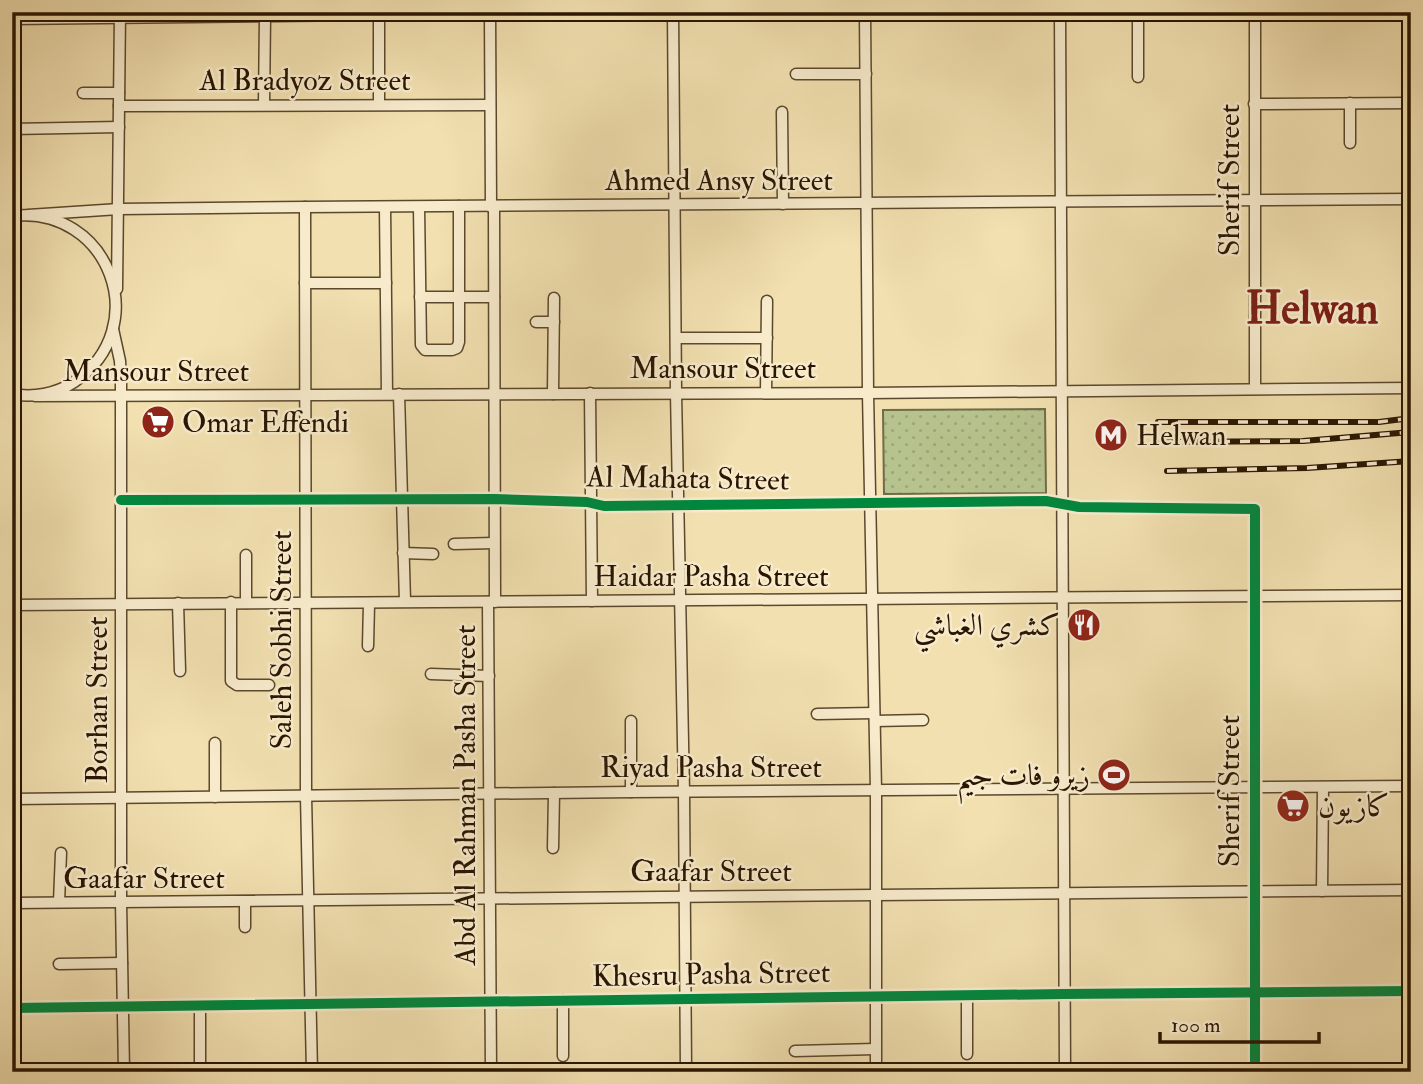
<svg xmlns="http://www.w3.org/2000/svg" width="1423" height="1084" font-family="'IM FELL Double Pica',Amiri,serif">
<style>
.park{fill:url(#park-dots);stroke:#706c48;stroke-width:2}
.lines{fill:none;stroke-linecap:round;stroke-linejoin:round}
.minor-casing{stroke:#5b482d;stroke-width:13}
.minor{stroke:#f7ebcc;stroke-width:10}
.rail-casing{stroke:#291501;stroke-width:6}
.rail{stroke:#f7ebcc;stroke-width:3.5;stroke-dasharray:10;stroke-linecap:butt}
.cycleway-casing{stroke:#f7ebcc;stroke-width:15}
.cycleway{stroke:#00873e;stroke-width:10}
.labels{text-anchor:middle;stroke-width:5;stroke-linejoin:round;paint-order:stroke}
.street-label{font-size:30px;fill:#291501;stroke:#f7ebcc}
.poi-label{font-size:30px;fill:#291501;stroke:#f7ebcc;text-anchor:start}
.town-label{font-size:44px;font-weight:bold;fill:#7a1f14;stroke:#f7ebcc}
</style>
<defs>
<pattern id="park-dots" width="8" height="8" patternUnits="userSpaceOnUse" patternTransform="scale(1.75)"><rect width="8" height="8" fill="#b7c38e"/><path d="M2 2h.1M6 6h.1" fill="none" stroke="#9da779" stroke-width="1.8" stroke-linecap="round"/></pattern>
</defs>
<rect width="100%" height="100%" fill="#f2e0b0"/>
<filter id="stains"><feTurbulence type="fractalNoise" baseFrequency=".00286" numOctaves="4"/><feColorMatrix values="0 0 0 0 .2 0 0 0 0 .09 0 0 0 0 .02 0 0 0 .5 -.17"/></filter>
<radialGradient id="worn" r=".72"><stop offset=".6" stop-color="#630" stop-opacity="0"/><stop offset="1" stop-color="#630" stop-opacity=".3"/></radialGradient>
<!-- park -->
<path class="park" d="M 1045,409 L 1046,493 L 884,494 L 883,410 Z"/>
<g class="lines">
<defs>
<g id="minor">
<path d="M 490,12 L 491,207"/>
<path d="M 673,12 L 676,393 L 684,792 L 686,1072"/>
<path d="M 865,12 L 868,393 L 876,791 L 876,1072"/>
<path d="M 1060,12 L 1065,1072"/>
<path d="M 1138,12 L 1138,77"/>
<path d="M 1255,12 L 1255,389"/>
<path d="M 379,15 L 379,104"/>
<path d="M 12,19 L 613,12"/>
<path d="M 796,74 L 866,74"/>
<path d="M 83,93 L 119,93"/>
<path d="M 1254,104 L 1411,103"/>
<path d="M 264,105 L 265,16"/>
<path d="M 119,106 L 490,105"/>
<path d="M 782,112 L 783,204"/>
<path d="M 12,129 L 119,127"/>
<path d="M 1350,143 L 1350,103"/>
<path d="M 494,206 L 495,602"/>
<path d="M 305,207 L 306,796 L 312,1072"/>
<path d="M 385,207 L 387,394"/>
<path d="M 419,207 L 421,345 L 425,350 L 452,350 L 457,348 L 459,342 L 459,206"/>
<path d="M 28,215 L 119,209 L 305,207 L 1411,199"/>
<path d="M 12,216 C 109,205 155,327 74,382 C 56,394 33,398 12,394"/>
<path d="M 305,283 L 386,283"/>
<path d="M 117,289 L 120,12"/>
<path d="M 420,297 L 494,297"/>
<path d="M 536,322 L 554,322"/>
<path d="M 113,329 L 120,361 L 121,384 L 121,902 L 124,1072"/>
<path d="M 676,338 L 767,338"/>
<path d="M 590,393 L 592,601"/>
<path d="M 766,393 L 767,301"/>
<path d="M 399,394 L 405,601"/>
<path d="M 553,394 L 554,298"/>
<path d="M 35,396 L 868,393 L 1411,388"/>
<path d="M 121,500 L 495,499 L 587,502 L 604,506 L 1046,501 L 1079,507 L 1255,509 L 1255,1072"/>
<path d="M 454,544 L 494,543"/>
<path d="M 403,553 L 433,554"/>
<path d="M 231,602 L 231,681 L 237,685 L 269,685"/>
<path d="M 488,602 L 491,1072"/>
<path d="M 178,603 L 180,671"/>
<path d="M 246,603 L 246,555"/>
<path d="M 12,605 L 1411,595"/>
<path d="M 368,646 L 369,604"/>
<path d="M 431,674 L 489,676"/>
<path d="M 817,714 L 874,713"/>
<path d="M 875,721 L 923,720"/>
<path d="M 215,743 L 215,797"/>
<path d="M 631,792 L 631,721"/>
<path d="M 12,799 L 631,792 L 1411,786"/>
<path d="M 553,848 L 554,793"/>
<path d="M 1322,891 L 1323,787"/>
<path d="M 59,902 L 61,853"/>
<path d="M 245,902 L 245,927"/>
<path d="M 12,903 L 1411,890"/>
<path d="M 59,964 L 122,963"/>
<path d="M 563,1000 L 563,1056"/>
<path d="M 12,1008 L 1063,994 L 1411,991"/>
<path d="M 795,1051 L 875,1049"/>
<path d="M 967,1054 L 967,995"/>
<path d="M 200,1071 L 200,1005"/>
</g>
</defs>
<!-- minor casing -->
<use href="#minor" class="minor-casing"/>
<!-- minor -->
<use href="#minor" class="minor"/>
<defs>
<g id="rail">
<path d="M 1158,422 L 1379,422 L 1411,418"/>
<path d="M 1160,442 L 1303,441 L 1411,432"/>
<path d="M 1167,471 L 1307,468 L 1411,461"/>
</g>
</defs>
<!-- rail casing -->
<use href="#rail" class="rail-casing"/>
<!-- rail -->
<use href="#rail" class="rail"/>
<defs>
<g id="cycleway">
<path d="M 121,500 L 495,499 L 587,502 L 604,506 L 1046,501 L 1079,507 L 1255,509 L 1255,1072"/>
<path d="M 12,1008 L 1063,994 L 1411,991"/>
</g>
</defs>
<!-- cycleway casing -->
<use href="#cycleway" class="cycleway-casing"/>
<!-- cycleway -->
<use href="#cycleway" class="cycleway"/>
</g>
<!-- icons -->
<defs>
<symbol id="supermarket-disc" viewBox="-11 -11 22 22"><circle r="9.5" fill="#8f2418" stroke="#f7ebcc"/><path d="M-6-5.5h2.5l.6 2H6L4.5 2H-2.5L-4.4-4H-6ZM-1.5 3.2a1.3 1.3 0 1 0 .1 0ZM3 3.2a1.3 1.3 0 1 0 .1 0Z" fill="#fff"/></symbol>
<symbol id="metro-disc" viewBox="-11 -11 22 22"><circle r="9.5" fill="#8f2418" stroke="#f7ebcc"/><path d="M-5.5 5V-5H-3L0 0L3-5H5.5V5H3V-.5L0 4L-3-.5V5Z" fill="#fff"/></symbol>
<symbol id="restaurant-disc" viewBox="-11 -11 22 22"><circle r="9.5" fill="#8f2418" stroke="#f7ebcc"/><path d="M-5-6h1v4h1v-4h1v4h1v-4h1v5L-1.5 .5V6h-2V.5L-5-1ZM5-6V6H3V1.5H1.5Q1.5-4 5-6Z" fill="#fff"/></symbol>
<symbol id="stadium-disc" viewBox="-11 -11 22 22"><circle r="9.5" fill="#8f2418" stroke="#f7ebcc"/><path d="M0-5a6.5 5 0 1 0 0 10a6.5 5 0 1 0 0-10ZM-3.5-1.8h7v3.6h-7Z" fill="#fff"/></symbol>
</defs>
<g fill-rule="evenodd">
<use href="#supermarket-disc" x="139" y="403" width="38" height="38"/>
<use href="#metro-disc" x="1092" y="416" width="38" height="38"/>
<use href="#restaurant-disc" x="1065" y="606" width="38" height="38"/>
<use href="#stadium-disc" x="1095" y="756" width="38" height="38"/>
<use href="#supermarket-disc" x="1274" y="787" width="38" height="38"/>
</g>
<g class="labels">
<!-- street labels -->
<g class="street-label">
<text x="305" y="90">Al Bradyoz Street</text>
<text x="719" y="190">Ahmed Ansy Street</text>
<text transform="translate(1229 180) rotate(-90)" y="10">Sherif Street</text>
<text x="723" y="378">Mansour Street</text>
<text x="156" y="381">Mansour Street</text>
<text transform="translate(688 478) rotate(1)" y="10">Al Mahata Street</text>
<text x="711" y="586">Haidar Pasha Street</text>
<text transform="translate(281 640) rotate(-90)" y="10">Saleh Sobhi Street</text>
<text transform="translate(97 700) rotate(-90)" y="10">Borhan Street</text>
<text x="711" y="777">Riyad Pasha Street</text>
<text transform="translate(1229 791) rotate(-90)" y="10">Sherif Street</text>
<text transform="translate(465 795) rotate(-90)" y="10">Abd Al Rahman Pasha Street</text>
<text x="711" y="881">Gaafar Street</text>
<text x="144" y="888">Gaafar Street</text>
<text transform="translate(711 974) rotate(-1)" y="10">Khesru Pasha Street</text>
</g>
<!-- poi labels -->
<g class="poi-label">
<text x="182" y="432">Omar Effendi</text>
<text x="1136" y="445">Helwan</text>
<text x="1060" y="635" text-anchor="end">كشري الغباشي</text>
<text x="1090" y="785" text-anchor="end">زيرو فات جيم</text>
<text x="1318" y="816">كازيون</text>
</g>
<!-- town labels -->
<g class="town-label">
<text x="1312" y="323">Helwan</text>
</g>
</g>
<!-- margin -->
<rect width="1423" height="1084" fill="none" stroke="#f2e0b0" stroke-width="42"/>
<rect x="14" y="14" width="1395" height="1056" fill="none" stroke="#291501" stroke-width="3.5"/>
<rect x="21" y="21" width="1381" height="1042" fill="none" stroke="#291501" stroke-width="2"/>
<!-- scale -->
<path d="M1160 1032v10h159v-10" fill="none" stroke="#291501" stroke-width="3.5"/>
<text x="1171" y="1032" font-size="21" fill="#291501" stroke="#f7ebcc" stroke-width="5" paint-order="stroke">100 m</text>
<rect width="100%" height="100%" filter="url(#stains)"/>
<rect width="100%" height="100%" fill="url(#worn)"/>
</svg>
